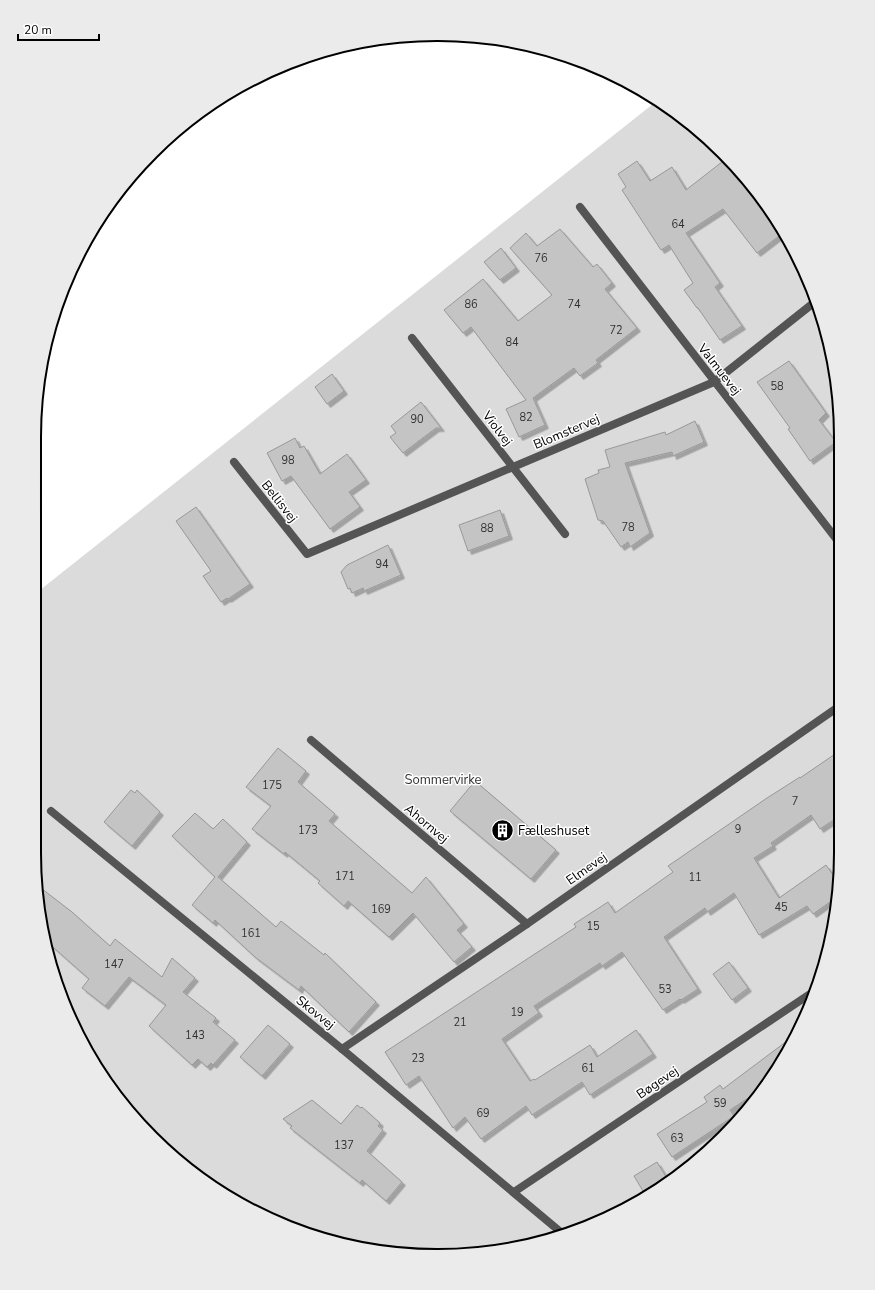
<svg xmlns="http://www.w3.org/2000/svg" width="875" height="1290" font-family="'Nunito Sans',sans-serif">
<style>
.green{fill:#dbdbdb}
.building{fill:#c4c4c4;stroke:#989898;filter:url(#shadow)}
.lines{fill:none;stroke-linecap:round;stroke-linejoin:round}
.lane{stroke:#545454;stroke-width:8}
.labels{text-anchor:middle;stroke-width:3;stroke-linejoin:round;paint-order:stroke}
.number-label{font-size:11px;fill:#313131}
.street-label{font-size:13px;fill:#000;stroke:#fff}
.park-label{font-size:13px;fill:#323232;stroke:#fff}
.poi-label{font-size:13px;fill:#000;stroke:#fff;text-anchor:start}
.rim{fill:none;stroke:#000;stroke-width:2}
</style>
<defs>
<filter id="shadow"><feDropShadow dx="3.5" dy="3.5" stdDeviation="0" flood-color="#0004"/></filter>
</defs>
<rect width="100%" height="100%" fill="#fff"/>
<!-- green -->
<path class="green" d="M 658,100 L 723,152 L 773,213 L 810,283 L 833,359 L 841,438 L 841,853 L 833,931 L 799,1031 L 773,1077 L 723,1138 L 639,1202 L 592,1225 L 516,1248 L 411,1255 L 388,1252 L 386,1251 L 385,1252 L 359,1248 L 283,1225 L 192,1172 L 152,1138 L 102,1077 L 55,982 L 37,905 L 35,594 Z"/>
<!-- building -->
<g class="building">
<path d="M 727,158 L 773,213 L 783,233 L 757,253 L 723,209 L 686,233 L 720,283 L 715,287 L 742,326 L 720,340 L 698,308 L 697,308 L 684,290 L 693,283 L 669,245 L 661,250 L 622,190 L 626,187 L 618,174 L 637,161 L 650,181 L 672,167 L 686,190 Z"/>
<path d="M 560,229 L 593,267 L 597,264 L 612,283 L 605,289 L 637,328 L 596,360 L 598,363 L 580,376 L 574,368 L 533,398 L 545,425 L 519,437 L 506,409 L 526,400 L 471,327 L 463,333 L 444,310 L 483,279 L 518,321 L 552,295 L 510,248 L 526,233 L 537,246 Z"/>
<path d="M 501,248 L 516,268 L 500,280 L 484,262 Z"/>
<path d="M 789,361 L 826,413 L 819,420 L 836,442 L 810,461 L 795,439 L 788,429 L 790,428 L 757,382 Z"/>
<path d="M 332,374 L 344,391 L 327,404 L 315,387 Z"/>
<path d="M 421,402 L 441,428 L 436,428 L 403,453 L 390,437 L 396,433 L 391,426 Z"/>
<path d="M 695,421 L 704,442 L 673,456 L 672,452 L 625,463 L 650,533 L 630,547 L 628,542 L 621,547 L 603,521 L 598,520 L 585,479 L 599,473 L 598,470 L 610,467 L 605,450 L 665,432 L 666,435 Z"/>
<path d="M 295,438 L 300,448 L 304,446 L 320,474 L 347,454 L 366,480 L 349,492 L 360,507 L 330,529 L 291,476 L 282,481 L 267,453 Z"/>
<path d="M 196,507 L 250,584 L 228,599 L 227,598 L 221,602 L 203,576 L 211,571 L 176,521 Z"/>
<path d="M 500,510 L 509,536 L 468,551 L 459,525 Z"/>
<path d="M 388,545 L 401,575 L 364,591 L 363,588 L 352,593 L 350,588 L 348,589 L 341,572 L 347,565 Z"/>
<path d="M 278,748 L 306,771 L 298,782 L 335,814 L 329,821 L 412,893 L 426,877 L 464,924 L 457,930 L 472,947 L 454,962 L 413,913 L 389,937 L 348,901 L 344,906 L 318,883 L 320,881 L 285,852 L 284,854 L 252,829 L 271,806 L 246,787 Z"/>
<path d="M 841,750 L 841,815 L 820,829 L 811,815 L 771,843 L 773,846 L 754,858 L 779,898 L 826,865 L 838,882 L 837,897 L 813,914 L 807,906 L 759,935 L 734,893 L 707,912 L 705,908 L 664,937 L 698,989 L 681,1000 L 680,999 L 663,1010 L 622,952 L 602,966 L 600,963 L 534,1006 L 539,1013 L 502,1039 L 530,1081 L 534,1079 L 535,1080 L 590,1045 L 597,1057 L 636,1030 L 653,1054 L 590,1095 L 582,1082 L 532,1115 L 526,1106 L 481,1139 L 465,1117 L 453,1128 L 419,1076 L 406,1085 L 385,1052 L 576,927 L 574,924 L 608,902 L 615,913 L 673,872 L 668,866 L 767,798 L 800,777 L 800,778 Z"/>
<path d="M 475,781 L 556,850 L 531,879 L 450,811 Z"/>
<path d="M 131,790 L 135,793 L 137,790 L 160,812 L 132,846 L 104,822 Z"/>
<path d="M 195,813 L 213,829 L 223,819 L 247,842 L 218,877 L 276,927 L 281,921 L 324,955 L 325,953 L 376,1002 L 349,1032 L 301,986 L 299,990 L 255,957 L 215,920 L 213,923 L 192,905 L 215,877 L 172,836 Z"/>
<path d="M 37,885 L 72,912 L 110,946 L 115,939 L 162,977 L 172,958 L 195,978 L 183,992 L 216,1018 L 213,1022 L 235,1040 L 213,1065 L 211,1063 L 207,1067 L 198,1059 L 192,1065 L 149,1026 L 166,1005 L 129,977 L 105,1006 L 82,988 L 89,979 L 46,941 L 37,905 Z"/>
<path d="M 729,962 L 748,988 L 732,1000 L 713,974 Z"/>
<path d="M 268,1025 L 290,1044 L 262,1076 L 240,1057 Z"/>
<path d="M 799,1032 L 773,1077 L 765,1087 L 730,1110 L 734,1116 L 672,1157 L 657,1134 L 707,1102 L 704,1097 L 720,1085 L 723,1089 Z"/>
<path d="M 312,1100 L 341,1124 L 357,1105 L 361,1108 L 362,1107 L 380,1123 L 378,1126 L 383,1130 L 367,1151 L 402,1182 L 386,1201 L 362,1180 L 360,1183 L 290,1128 L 292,1126 L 283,1119 Z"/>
<path d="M 657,1162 L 668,1180 L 646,1196 L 634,1176 Z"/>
</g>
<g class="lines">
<!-- lane -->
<g class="lane">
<path d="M 580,207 L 841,545"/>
<path d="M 412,338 L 565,534"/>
<path d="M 234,462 L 307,554 L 714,382 L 816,301"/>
<path d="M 311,740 L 527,924"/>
<path d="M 51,811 L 342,1049 L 563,1234"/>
<path d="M 342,1049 L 527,924 L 841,705"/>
<path d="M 514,1192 L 813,992"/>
</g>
</g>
<!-- icons -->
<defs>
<symbol id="building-disc" viewBox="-11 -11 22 22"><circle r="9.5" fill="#000" stroke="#fff"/><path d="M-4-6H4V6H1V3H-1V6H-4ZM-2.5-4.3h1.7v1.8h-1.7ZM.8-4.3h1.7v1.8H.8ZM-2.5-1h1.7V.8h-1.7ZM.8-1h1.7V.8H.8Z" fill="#fff"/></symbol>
</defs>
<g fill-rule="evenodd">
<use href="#building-disc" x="490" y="818" width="25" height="25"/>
</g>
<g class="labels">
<!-- number labels -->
<g class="number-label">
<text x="678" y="228">64</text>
<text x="541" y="262">76</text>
<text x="471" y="308">86</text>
<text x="574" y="308">74</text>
<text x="616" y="334">72</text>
<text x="512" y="346">84</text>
<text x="777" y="390">58</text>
<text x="526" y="421">82</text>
<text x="417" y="423">90</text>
<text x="288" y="464">98</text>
<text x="628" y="531">78</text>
<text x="487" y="532">88</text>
<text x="382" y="568">94</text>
<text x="272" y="789">175</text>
<text x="795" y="805">7</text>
<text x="738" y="833">9</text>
<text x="308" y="834">173</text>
<text x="345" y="880">171</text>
<text x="695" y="881">11</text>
<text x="781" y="911">45</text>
<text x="381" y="913">169</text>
<text x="593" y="930">15</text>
<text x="251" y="937">161</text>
<text x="114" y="968">147</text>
<text x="665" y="993">53</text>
<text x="517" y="1016">19</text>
<text x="460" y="1026">21</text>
<text x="195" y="1039">143</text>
<text x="418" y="1062">23</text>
<text x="588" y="1072">61</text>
<text x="720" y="1107">59</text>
<text x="483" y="1117">69</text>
<text x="677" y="1142">63</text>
<text x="344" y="1149">137</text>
</g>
<!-- street labels -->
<g class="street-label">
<text transform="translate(720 369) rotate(52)" y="5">Valmuevej</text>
<text transform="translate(498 428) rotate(52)" y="5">Violvej</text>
<text transform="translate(566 431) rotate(-23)" y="5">Blomstervej</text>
<text transform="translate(280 501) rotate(52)" y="5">Bellisvej</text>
<text transform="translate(427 823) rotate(40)" y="5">Ahornvej</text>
<text transform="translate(586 868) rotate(-35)" y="5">Elmevej</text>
<text transform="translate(316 1012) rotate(39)" y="5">Skovvej</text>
<text transform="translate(657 1082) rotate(-34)" y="5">Bøgevej</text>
</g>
<!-- park labels -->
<g class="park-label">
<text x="443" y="784">Sommervirke</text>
</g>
<!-- poi labels -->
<g class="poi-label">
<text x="518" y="835">Fælleshuset</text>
</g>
</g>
<!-- crop -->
<path d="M0 0H875V1290H0ZM437 41H438A396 396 0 0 1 834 437V853A396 396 0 0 1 438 1249H437A396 396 0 0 1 41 853V437A396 396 0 0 1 437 41Z" fill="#ebebeb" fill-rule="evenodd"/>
<path class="rim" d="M437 41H438A396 396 0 0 1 834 437V853A396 396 0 0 1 438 1249H437A396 396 0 0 1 41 853V437A396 396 0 0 1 437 41Z"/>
<!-- scale -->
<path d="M18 34v6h81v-6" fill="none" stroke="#000000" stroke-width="2"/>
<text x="24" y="34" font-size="12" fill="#000000" stroke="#ffffff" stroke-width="3" paint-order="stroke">20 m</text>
</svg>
